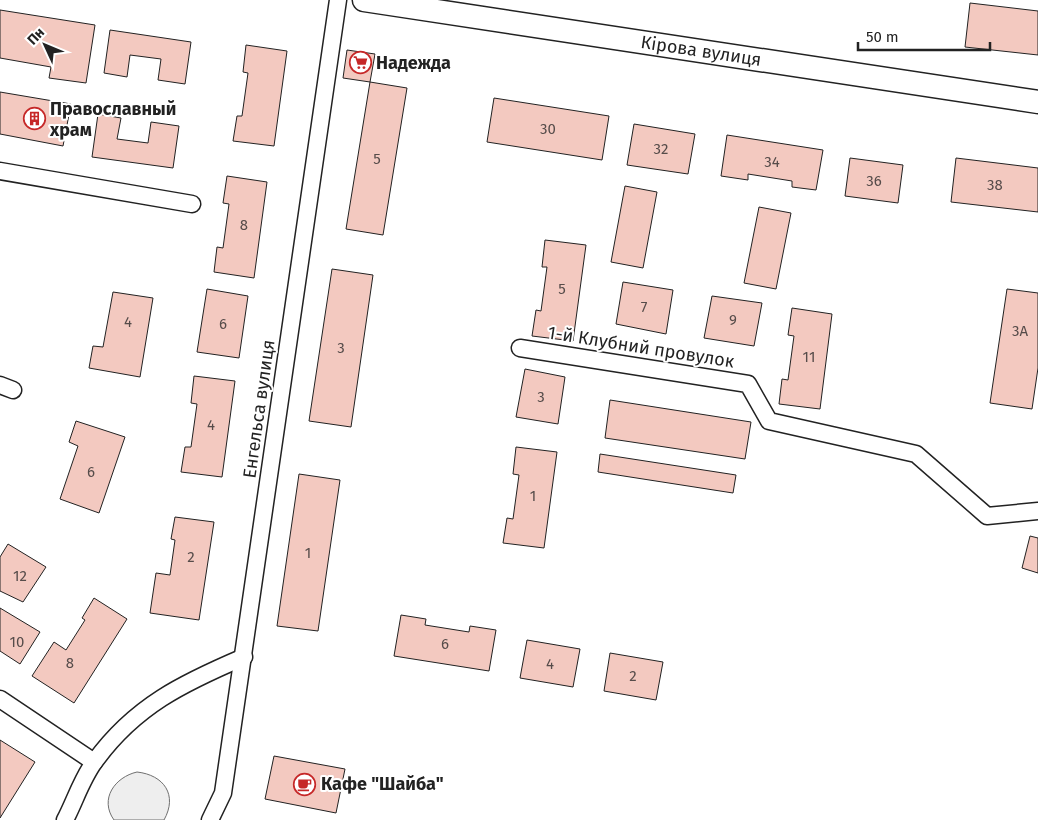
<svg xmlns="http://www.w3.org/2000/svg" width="1038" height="820" font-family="'Fira Sans',sans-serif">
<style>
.green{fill:#eee;stroke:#6f6f6f}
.building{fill:#f3c9c0;stroke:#222}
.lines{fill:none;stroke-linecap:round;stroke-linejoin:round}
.street-casing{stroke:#222;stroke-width:19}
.secondary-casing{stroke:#222;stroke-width:25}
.street{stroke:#fff;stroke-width:16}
.secondary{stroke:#fff;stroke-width:22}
.labels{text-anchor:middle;stroke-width:4;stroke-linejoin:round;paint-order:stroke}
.number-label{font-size:15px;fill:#564c4a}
.street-label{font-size:18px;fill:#222;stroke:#fff}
.poi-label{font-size:18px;font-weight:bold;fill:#222;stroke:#fff;text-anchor:start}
</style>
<rect width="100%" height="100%" fill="#fff"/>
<!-- green -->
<path class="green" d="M 137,772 C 164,775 178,795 164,820 L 114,820 C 99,799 115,777 137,772 Z"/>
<!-- building -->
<g class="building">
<path d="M 970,3 L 1038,11 L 1038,55 L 965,47 Z"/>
<path d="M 0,10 L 95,25 L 86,83 L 49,78 L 51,67 L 0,58 Z"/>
<path d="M 110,30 L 191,42 L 185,84 L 158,80 L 161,59 L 130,55 L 127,77 L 104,73 Z"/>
<path d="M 246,45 L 287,51 L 274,146 L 233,141 L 237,116 L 242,116 L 248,73 L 243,72 Z"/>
<path d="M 347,50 L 375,54 L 370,82 L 343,78 Z"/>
<path d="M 370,82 L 407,88 L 383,235 L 346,229 Z"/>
<path d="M 0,92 L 71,104 L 63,146 L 0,134 Z"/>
<path d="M 494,98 L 609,116 L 602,160 L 487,142 Z"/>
<path d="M 98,114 L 121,118 L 117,139 L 148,143 L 151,122 L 179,126 L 173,168 L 92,157 Z"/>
<path d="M 634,124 L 695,134 L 688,174 L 627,165 Z"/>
<path d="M 727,135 L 823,150 L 816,190 L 792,187 L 792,181 L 748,174 L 748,180 L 721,176 Z"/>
<path d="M 850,158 L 903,165 L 898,203 L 845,196 Z"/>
<path d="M 956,158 L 1038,168 L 1038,212 L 951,202 Z"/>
<path d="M 227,176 L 267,182 L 254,278 L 214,272 L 217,247 L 223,248 L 229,204 L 223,203 Z"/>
<path d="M 625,186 L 657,192 L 643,268 L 611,262 Z"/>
<path d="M 759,207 L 791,213 L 776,289 L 744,283 Z"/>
<path d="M 545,240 L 586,245 L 573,341 L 532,336 L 536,310 L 541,311 L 547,267 L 542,267 Z"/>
<path d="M 332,269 L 373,275 L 351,427 L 309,421 Z"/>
<path d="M 623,282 L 673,290 L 666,334 L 616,324 Z"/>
<path d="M 207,289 L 248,296 L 239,358 L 197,352 Z"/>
<path d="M 1007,289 L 1038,293 L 1038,368 L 1032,409 L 990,403 Z"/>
<path d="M 113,292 L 153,298 L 140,377 L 89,368 L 93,346 L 103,347 Z"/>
<path d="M 712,296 L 762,303 L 754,346 L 704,338 Z"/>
<path d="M 792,308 L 832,314 L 820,409 L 779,404 L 782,379 L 788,380 L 794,336 L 788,335 Z"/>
<path d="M 525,369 L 565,377 L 558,424 L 516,417 Z"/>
<path d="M 194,376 L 235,381 L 222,477 L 181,472 L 185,447 L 191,447 L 197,404 L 191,403 Z"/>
<path d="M 610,400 L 751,422 L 745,459 L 605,438 Z"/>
<path d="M 76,421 L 125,437 L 99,513 L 60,499 L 78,446 L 69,442 Z"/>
<path d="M 516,447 L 557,452 L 544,548 L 503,543 L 507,518 L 513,519 L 519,475 L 513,474 Z"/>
<path d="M 600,454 L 736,475 L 733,493 L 598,472 Z"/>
<path d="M 299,474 L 340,480 L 318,631 L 277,626 Z"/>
<path d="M 175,517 L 214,522 L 199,620 L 150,613 L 156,573 L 170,575 L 175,540 L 171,539 Z"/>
<path d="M 1030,536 L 1038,538 L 1038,573 L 1022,568 Z"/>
<path d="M 8,544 L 46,567 L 23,602 L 0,591 L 0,557 Z"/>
<path d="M 94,598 L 127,619 L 74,703 L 32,676 L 54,642 L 66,650 L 85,620 L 82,618 Z"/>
<path d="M 0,608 L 40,632 L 20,664 L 0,651 Z"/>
<path d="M 401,615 L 426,619 L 425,625 L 469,632 L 470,626 L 496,630 L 489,671 L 394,656 Z"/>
<path d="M 527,640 L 580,649 L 573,687 L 520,678 Z"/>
<path d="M 610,653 L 663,662 L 656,700 L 604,691 Z"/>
<path d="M 0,740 L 35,762 L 0,818 Z"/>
<path d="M 274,756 L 345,769 L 336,813 L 265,799 Z"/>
</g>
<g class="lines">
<defs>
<g id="street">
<path d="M 0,171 L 192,204"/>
<path d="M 520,348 L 748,384 L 769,421 L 916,454 L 987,516 L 1038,511"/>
<path d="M 0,385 L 13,390"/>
<path d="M 0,699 L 94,762"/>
<path d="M 65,820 C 75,801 82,778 95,761 C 135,706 183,683 244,657"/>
<path d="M 210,820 L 223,793 L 338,0"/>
</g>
<g id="secondary">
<path id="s1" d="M 364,0 L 1038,102"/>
</g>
</defs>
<!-- street casing -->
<use href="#street" class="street-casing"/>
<!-- secondary casing -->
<use href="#secondary" class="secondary-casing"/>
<!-- street -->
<use href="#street" class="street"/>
<!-- secondary -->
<use href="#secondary" class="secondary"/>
</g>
<!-- icons -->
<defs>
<symbol id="supermarket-ring" viewBox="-11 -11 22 22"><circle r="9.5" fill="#fff" stroke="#c62828" stroke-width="1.5"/><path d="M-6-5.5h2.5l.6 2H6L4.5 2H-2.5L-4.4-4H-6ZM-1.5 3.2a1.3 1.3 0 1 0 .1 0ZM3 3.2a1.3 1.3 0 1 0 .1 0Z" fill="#c62828"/></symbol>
<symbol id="building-ring" viewBox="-11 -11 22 22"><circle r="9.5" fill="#fff" stroke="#c62828" stroke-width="1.5"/><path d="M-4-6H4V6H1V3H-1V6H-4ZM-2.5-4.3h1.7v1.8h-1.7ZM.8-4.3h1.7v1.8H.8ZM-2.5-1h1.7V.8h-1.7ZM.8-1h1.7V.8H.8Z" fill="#c62828"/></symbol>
<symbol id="cafe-ring" viewBox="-11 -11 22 22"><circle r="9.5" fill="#fff" stroke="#c62828" stroke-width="1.5"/><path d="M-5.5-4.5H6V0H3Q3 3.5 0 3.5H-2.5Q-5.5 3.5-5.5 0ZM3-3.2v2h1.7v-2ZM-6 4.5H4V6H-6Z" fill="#c62828"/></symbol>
</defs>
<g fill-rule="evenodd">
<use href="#supermarket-ring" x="348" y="50" width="25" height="25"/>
<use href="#building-ring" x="22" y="106" width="25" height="25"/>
<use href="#cafe-ring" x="292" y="772" width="25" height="25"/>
</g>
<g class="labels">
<!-- number labels -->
<g class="number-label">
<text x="548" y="134">30</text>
<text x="661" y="154">32</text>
<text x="377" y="164">5</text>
<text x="772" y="167">34</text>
<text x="874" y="186">36</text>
<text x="995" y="190">38</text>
<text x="244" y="230">8</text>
<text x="562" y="294">5</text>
<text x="644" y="312">7</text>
<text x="733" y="325">9</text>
<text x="128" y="327">4</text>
<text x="223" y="329">6</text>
<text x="1020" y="336">3А</text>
<text x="341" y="353">3</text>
<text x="809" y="362">11</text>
<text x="541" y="402">3</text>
<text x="211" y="430">4</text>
<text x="91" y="477">6</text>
<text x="533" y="501">1</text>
<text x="308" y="558">1</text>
<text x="191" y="562">2</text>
<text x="20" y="581">12</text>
<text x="17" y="647">10</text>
<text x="445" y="649">6</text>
<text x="70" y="668">8</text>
<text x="550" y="669">4</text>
<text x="633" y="681">2</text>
</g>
<!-- street labels -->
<g class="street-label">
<text dy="6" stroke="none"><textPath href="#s1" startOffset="341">Кірова вулиця</textPath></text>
<text transform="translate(641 347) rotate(9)" y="6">1-й Клубний провулок</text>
<text transform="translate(259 409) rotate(-82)" y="6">Енгельса вулиця</text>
</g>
<!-- poi labels -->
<g class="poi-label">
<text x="376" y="69">Надежда</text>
<text x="50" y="115">Православный<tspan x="50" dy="21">храм</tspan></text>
<text x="321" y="790">Кафе "Шайба"</text>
</g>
</g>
<!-- north arrow -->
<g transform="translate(45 45) rotate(314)" stroke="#ffffff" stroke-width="4" paint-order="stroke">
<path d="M0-4L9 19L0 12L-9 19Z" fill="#222222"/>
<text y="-8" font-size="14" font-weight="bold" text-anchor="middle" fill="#222222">Пн</text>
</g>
<!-- scale -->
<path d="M858 42v8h132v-8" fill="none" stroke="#222222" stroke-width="2.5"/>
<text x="866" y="42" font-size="15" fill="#222222" stroke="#ffffff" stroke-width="4" paint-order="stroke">50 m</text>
</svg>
